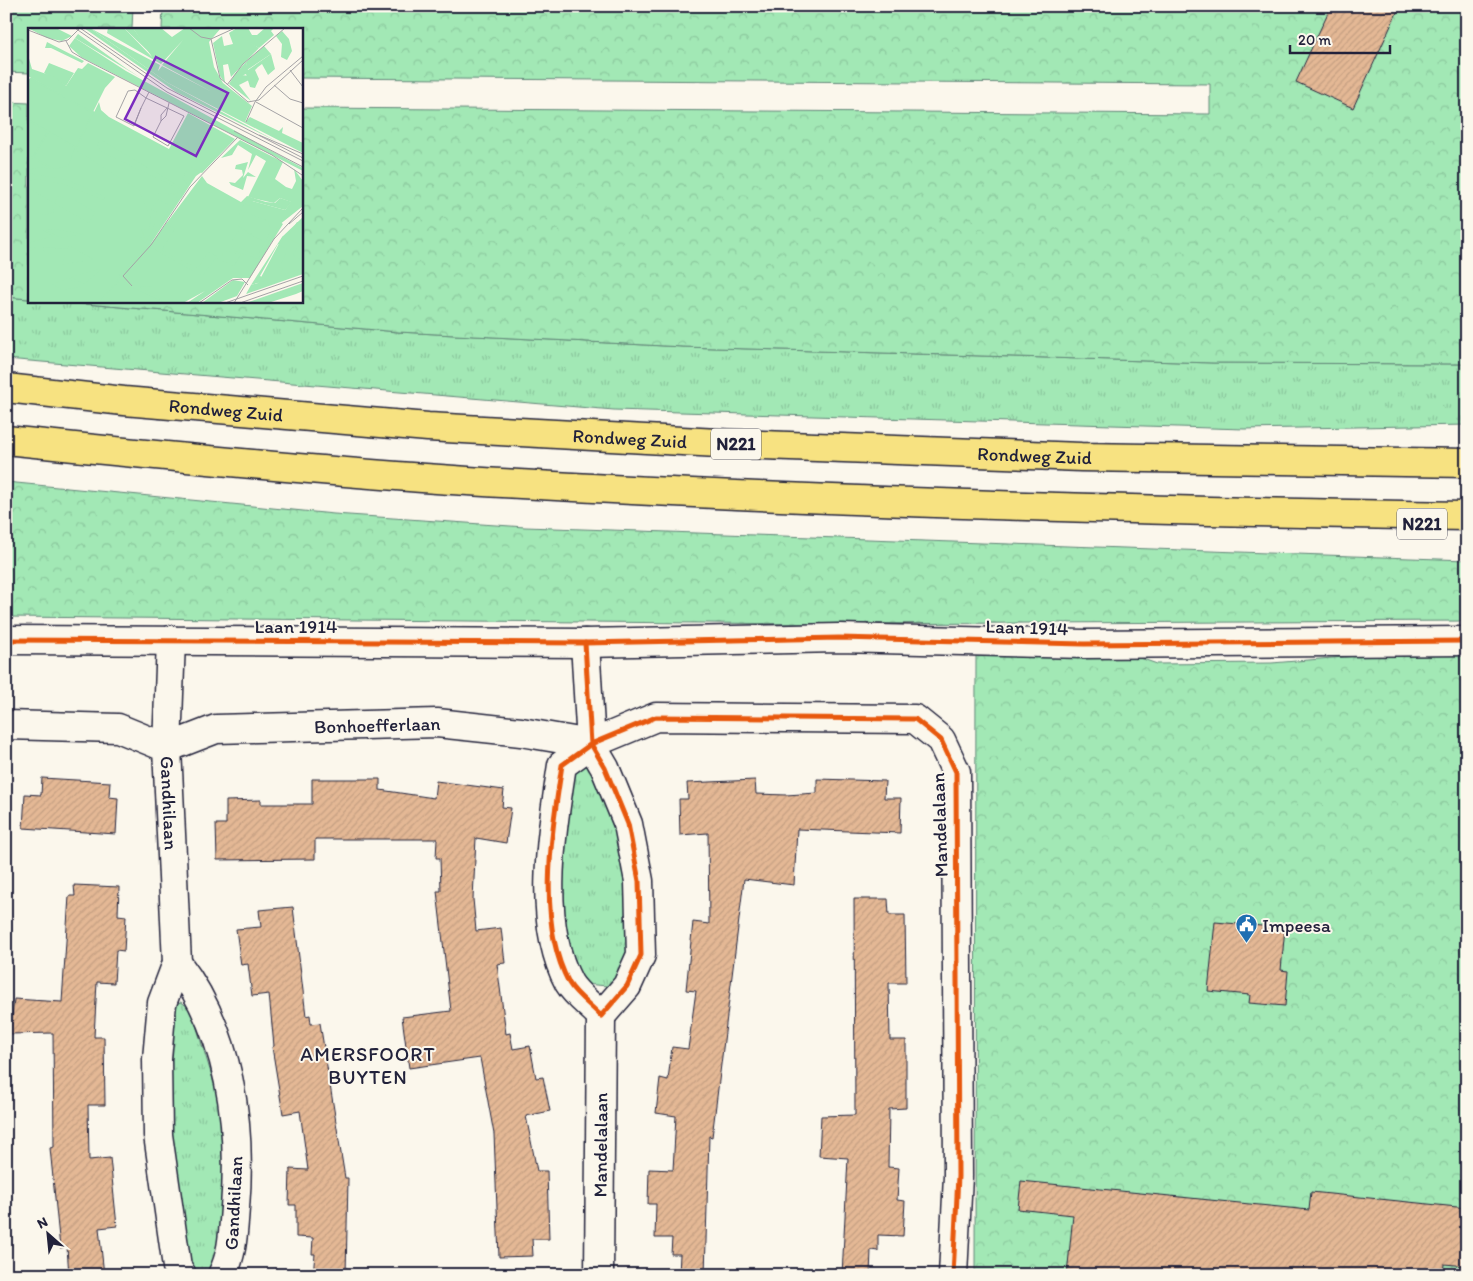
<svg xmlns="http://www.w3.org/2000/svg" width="1473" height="1281" font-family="Itim,sans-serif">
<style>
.grass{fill:url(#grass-tufts);stroke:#628578}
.forest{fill:url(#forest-crowns);stroke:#628578}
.building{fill:url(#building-hatch);stroke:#22223b}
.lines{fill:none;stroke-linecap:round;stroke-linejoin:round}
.minor-casing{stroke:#22223b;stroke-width:31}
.major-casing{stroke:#22223b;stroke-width:31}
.minor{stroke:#fbf7ec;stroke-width:28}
.major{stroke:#f7e281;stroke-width:28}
.cycleway-casing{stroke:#fbf7ec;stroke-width:8}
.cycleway{stroke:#e8590c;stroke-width:5}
.labels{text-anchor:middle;stroke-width:4;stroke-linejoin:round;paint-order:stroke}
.shield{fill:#fbf7ec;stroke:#636270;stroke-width:1}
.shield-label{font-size:18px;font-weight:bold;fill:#22223b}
.street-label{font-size:19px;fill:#22223b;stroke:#fbf7ec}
.poi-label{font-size:19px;fill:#22223b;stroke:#fbf7ec;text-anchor:start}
.neighbourhood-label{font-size:20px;letter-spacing:1px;fill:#22223b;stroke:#fbf7ec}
.inset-road{fill:none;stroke:#a4a2a5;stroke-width:1}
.view{fill:#7b2cbf;fill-opacity:0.15;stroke:#7b2cbf;stroke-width:2.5}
.inset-edge{fill:none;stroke:#22223b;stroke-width:2.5}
</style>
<defs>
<pattern id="grass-tufts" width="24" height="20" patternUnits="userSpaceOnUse" patternTransform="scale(1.25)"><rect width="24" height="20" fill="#a2e8b5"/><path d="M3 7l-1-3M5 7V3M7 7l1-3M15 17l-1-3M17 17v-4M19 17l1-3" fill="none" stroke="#8bc79d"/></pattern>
<pattern id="forest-crowns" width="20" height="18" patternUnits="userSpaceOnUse" patternTransform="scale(1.25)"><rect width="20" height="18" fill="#a2e8b5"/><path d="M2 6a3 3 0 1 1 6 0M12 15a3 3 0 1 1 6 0" fill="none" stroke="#8bc79d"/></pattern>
<pattern id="building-hatch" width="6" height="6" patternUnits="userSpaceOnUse" patternTransform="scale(1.25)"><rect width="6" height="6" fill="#e4b895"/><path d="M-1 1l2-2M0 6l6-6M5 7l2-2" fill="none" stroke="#c39e81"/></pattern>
</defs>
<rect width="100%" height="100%" fill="#fbf7ec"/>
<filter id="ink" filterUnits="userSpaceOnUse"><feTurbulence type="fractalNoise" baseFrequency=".02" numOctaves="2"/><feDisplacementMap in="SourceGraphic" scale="10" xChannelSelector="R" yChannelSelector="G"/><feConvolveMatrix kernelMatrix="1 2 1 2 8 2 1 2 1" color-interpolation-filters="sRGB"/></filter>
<g filter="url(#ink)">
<!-- grass -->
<g class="grass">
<path d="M 6,297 L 29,299 L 29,301 L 53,301 L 398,332 L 683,347 L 1213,363 L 1467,364 L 1467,425 L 1244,429 L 614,410 L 6,359 Z"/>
<path d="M 584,759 L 594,767 L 612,811 L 632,909 L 624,973 L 608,986 L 584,984 L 564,938 L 562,900 L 562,848 L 573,773 Z"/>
<path d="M 181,1002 L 191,1009 L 219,1099 L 227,1164 L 216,1275 L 194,1275 L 191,1271 L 169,1139 L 169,1058 L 173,1005 Z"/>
</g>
<!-- forest -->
<g class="forest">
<path d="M 6,6 L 133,6 L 132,29 L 29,29 L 29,73 L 6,72 Z"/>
<path d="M 163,6 L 1467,6 L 1467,364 L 1213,363 L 683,347 L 398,332 L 53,301 L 301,301 L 301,108 L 1210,114 L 1210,84 L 301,78 L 301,29 L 162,29 Z"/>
<path d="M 6,102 L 29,103 L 29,299 L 6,297 Z"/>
<path d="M 6,482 L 334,514 L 525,527 L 1467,560 L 1467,621 L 815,624 L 6,617 Z"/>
<path d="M 1129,654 L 1157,664 L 1272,663 L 1369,655 L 1467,654 L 1467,1275 L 975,1275 L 976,656 Z"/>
</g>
<!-- building -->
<g class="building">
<path d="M 1331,6 L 1400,6 L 1353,108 L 1296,82 Z"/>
<path d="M 42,778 L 110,782 L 109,797 L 118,798 L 116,834 L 23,828 L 25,794 L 41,795 Z"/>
<path d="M 312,779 L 380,779 L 380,790 L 434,798 L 436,781 L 504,790 L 502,807 L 511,808 L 506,843 L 476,838 L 473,899 L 476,931 L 501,928 L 505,963 L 497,964 L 506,1034 L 510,1033 L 513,1049 L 530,1046 L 536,1078 L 543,1077 L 550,1111 L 526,1116 L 537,1171 L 547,1171 L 549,1239 L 532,1239 L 533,1256 L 499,1257 L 494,1134 L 480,1058 L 409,1068 L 402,1017 L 451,1011 L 437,891 L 441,891 L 440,858 L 436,858 L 437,839 L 315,839 L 315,859 L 217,860 L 216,824 L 226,824 L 226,801 L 261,800 L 261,804 L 312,804 Z"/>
<path d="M 817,779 L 885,781 L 884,798 L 901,798 L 900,833 L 797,829 L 794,885 L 744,879 L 712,1137 L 709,1136 L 705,1275 L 679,1275 L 680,1254 L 671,1254 L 672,1238 L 655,1238 L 656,1204 L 648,1204 L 649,1169 L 673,1170 L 676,1116 L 656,1113 L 660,1078 L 668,1080 L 672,1047 L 688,1049 L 696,991 L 686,990 L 693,922 L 709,924 L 708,833 L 680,835 L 679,799 L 688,799 L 687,783 L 755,780 L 756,794 L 786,795 L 817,793 Z"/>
<path d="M 74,885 L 119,887 L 118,915 L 126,916 L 124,951 L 116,950 L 114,983 L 97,982 L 94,1037 L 104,1037 L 105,1105 L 88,1105 L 89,1160 L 110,1158 L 117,1226 L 99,1228 L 104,1275 L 69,1275 L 67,1247 L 60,1248 L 50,1148 L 54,1147 L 53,1033 L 10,1034 L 14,999 L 62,1002 L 69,896 L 75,896 Z"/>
<path d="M 854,899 L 888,899 L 889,915 L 905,915 L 906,983 L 889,983 L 890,1040 L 906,1040 L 906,1108 L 889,1109 L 888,1167 L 899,1168 L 897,1200 L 905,1201 L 903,1236 L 878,1235 L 878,1251 L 871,1250 L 870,1275 L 842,1275 L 848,1158 L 819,1156 L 821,1116 L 855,1115 Z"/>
<path d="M 293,907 L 306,1016 L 310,1015 L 311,1024 L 320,1023 L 345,1178 L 348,1178 L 346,1275 L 313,1275 L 315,1254 L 312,1254 L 313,1238 L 296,1237 L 296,1205 L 289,1205 L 290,1169 L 308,1170 L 300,1111 L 283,1114 L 272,1047 L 274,1046 L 269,994 L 252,996 L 248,964 L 241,965 L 236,929 L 261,927 L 259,910 Z"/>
<path d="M 1215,922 L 1285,928 L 1281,970 L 1288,971 L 1285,1006 L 1249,1003 L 1250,995 L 1208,991 Z"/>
<path d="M 1021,1181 L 1309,1210 L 1311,1192 L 1467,1208 L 1467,1266 L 1444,1264 L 1443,1275 L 1067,1275 L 1073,1215 L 1018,1209 Z"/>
</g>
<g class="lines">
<defs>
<g id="minor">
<path d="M 6,640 L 585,643 L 839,638 L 1084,644 L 1467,641"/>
<path id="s1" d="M 171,640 L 167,748 L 216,729 L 437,723 L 521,732 L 591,744"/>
<path d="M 585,643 L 591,744 L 605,768 L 628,824 L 639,881 L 641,955 L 627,986 L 601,1016 C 592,1006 576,995 569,983 C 536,921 552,832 562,765 L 591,744 L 656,717 L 915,719 L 941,740 L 956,772 L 958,1176 L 953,1275"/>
<path id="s2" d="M 6,725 L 118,728 L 167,748 L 177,963"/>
<path d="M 182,1275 L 177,1267 L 158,1135 L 157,1059 L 162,1003 L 177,963 C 230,1032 242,1124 235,1208 C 233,1233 233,1253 222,1275"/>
<path id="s3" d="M 599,1275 L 601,1016"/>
</g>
<g id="major">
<path id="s4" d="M 6,388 L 124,401 L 428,427 L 736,444 L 1081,457 L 1467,463"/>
<path d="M 6,440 C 160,456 314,471 468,481 C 800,501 1134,511 1467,516"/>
</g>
</defs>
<!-- minor casing -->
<use href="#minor" class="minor-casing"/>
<!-- major casing -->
<use href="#major" class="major-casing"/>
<!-- minor -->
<use href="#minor" class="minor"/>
<!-- major -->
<use href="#major" class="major"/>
<defs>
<g id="cycleway">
<path d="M 6,640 L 585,643 L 839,638 L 1084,644 L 1467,641"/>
<path d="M 585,643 L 591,744 L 605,768 L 628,824 L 639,881 L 641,955 L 627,986 L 601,1016 C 592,1006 576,995 569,983 C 536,921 552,832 562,765 L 591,744 L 656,717 L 915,719 L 941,740 L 956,772 L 958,1176 L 953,1275"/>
</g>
</defs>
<!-- cycleway casing -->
<use href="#cycleway" class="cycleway-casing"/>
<!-- cycleway -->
<use href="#cycleway" class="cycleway"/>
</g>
</g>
<!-- icons -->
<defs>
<symbol id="civic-pin" viewBox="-11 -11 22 30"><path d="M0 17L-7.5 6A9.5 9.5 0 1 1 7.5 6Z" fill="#1f6fb2" stroke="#fbf7ec"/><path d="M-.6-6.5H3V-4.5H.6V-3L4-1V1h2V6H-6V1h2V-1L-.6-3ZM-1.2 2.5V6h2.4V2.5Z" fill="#fff"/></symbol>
</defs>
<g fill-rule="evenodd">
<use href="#civic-pin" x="1234" y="912" width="25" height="34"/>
</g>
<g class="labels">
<!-- shield labels -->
<g class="shield">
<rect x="711" y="428.5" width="50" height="31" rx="4"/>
<rect x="1397" y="508.5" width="50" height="31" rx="4"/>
</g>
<g class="shield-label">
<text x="736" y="450">N221</text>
<text x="1422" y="530">N221</text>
</g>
<!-- street labels -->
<g class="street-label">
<text dy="7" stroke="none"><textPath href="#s4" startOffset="221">Rondweg Zuid</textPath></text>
<text dy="7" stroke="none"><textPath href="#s4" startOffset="626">Rondweg Zuid</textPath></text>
<text dy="7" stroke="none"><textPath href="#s4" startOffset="1031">Rondweg Zuid</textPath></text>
<text x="296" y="633">Laan 1914</text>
<text transform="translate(1027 627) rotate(2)" y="7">Laan 1914</text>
<text dy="7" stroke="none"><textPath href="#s1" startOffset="322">Bonhoefferlaan</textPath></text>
<text dy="7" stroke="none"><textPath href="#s2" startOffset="220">Gandhilaan</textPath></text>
<text transform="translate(939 825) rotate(-92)" y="7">Mandelalaan</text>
<text dy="7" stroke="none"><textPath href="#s3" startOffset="130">Mandelalaan</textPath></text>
<text transform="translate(233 1203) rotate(-87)" y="7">Gandhilaan</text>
</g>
<!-- poi labels -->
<g class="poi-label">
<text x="1262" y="932">Impeesa</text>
</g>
<!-- neighbourhood labels -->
<g class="neighbourhood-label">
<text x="368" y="1061">AMERSFOORT<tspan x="368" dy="23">BUYTEN</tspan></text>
</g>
</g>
<!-- overview -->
<g transform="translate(28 28)">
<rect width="275" height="275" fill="#fbf7ec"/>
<path d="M 56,0 L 62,0 L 140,55 L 250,114 L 148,64 ZM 87,0 L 105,0 L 125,28 L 96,0 ZM 209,0 L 220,0 L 224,7 L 229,7 L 237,0 L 246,0 L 243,3 L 246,7 L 231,20 L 207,7 L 204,3 ZM 254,3 L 261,11 L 264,23 L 259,32 L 253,29 L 254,16 L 248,8 ZM 50,6 L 99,41 L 113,50 L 47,10 ZM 243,26 L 247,41 L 240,47 L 234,36 L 230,39 L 227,42 L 231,51 L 227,60 L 222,59 L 218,46 L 211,49 L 207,46 L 218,34 L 220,42 ZM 21,35 L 46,45 L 38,58 L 16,45 ZM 3,49 L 175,143 L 168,148 L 122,217 L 174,148 L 179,155 L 213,174 L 219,168 L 238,174 L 247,175 L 252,170 L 264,174 L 257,182 L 224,173 L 255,196 L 222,250 L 205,250 L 169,275 L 159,275 L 177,263 L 155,275 L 0,275 L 0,53 ZM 220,134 L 215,150 L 220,144 L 228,149 L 219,148 L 215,162 L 203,157 L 201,154 L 207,155 L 215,147 L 214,142 L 207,141 L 208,137 ZM 255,208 L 275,217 L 275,240 L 258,246 L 275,240 L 275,246 L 218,266 L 223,257 L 230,255 ZM 205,252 L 217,254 L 209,268 L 190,275 L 174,275 ZM 275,255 L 275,263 L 268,266 L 240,275 L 218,275 Z" fill="#a2e8b5"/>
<path d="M 0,0 L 28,0 L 44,8 L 34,13 L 19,10 ZM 62,0 L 132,37 L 130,43 L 134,38 L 184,64 L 134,37 L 155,12 L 133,36 L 79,5 L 80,0 L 96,0 L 124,29 L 105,0 L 133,0 L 144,9 L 157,0 L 193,0 L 181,14 L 186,39 L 195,55 L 224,78 L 217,94 L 222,89 L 251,103 L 255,99 L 254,105 L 275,115 L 275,125 L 140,55 ZM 204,3 L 231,20 L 203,49 L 200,36 L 195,37 L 197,55 L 192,48 L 185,15 L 194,8 L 196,18 L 205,16 L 201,5 ZM 47,10 L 98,43 L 275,140 L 275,143 L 53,29 L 41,18 ZM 19,14 L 56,33 L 54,35 L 23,20 L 17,20 ZM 236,18 L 243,26 L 219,42 L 218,34 ZM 0,27 L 4,41 L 27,49 L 38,58 L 50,40 L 54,41 L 60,35 L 87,49 L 77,60 L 65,84 L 0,48 ZM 207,46 L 221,48 L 221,52 L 211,57 L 223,73 L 201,56 ZM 0,50 L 64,85 L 48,119 L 0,91 ZM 71,74 L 73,82 L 81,89 L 141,121 L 160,85 L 207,111 L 174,145 L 163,139 L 159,142 L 154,151 L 161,157 L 153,171 L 154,162 L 149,157 L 73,112 L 69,115 L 72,123 L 152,161 L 149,166 L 130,165 L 148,167 L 150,174 L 132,200 L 131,198 L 143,178 L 130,171 L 123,182 L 129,184 L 125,201 L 117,215 L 112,210 L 117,209 L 113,202 L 121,201 L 123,190 L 111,162 L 48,122 ZM 0,93 L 19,104 L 5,128 L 1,129 ZM 20,105 L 47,120 L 40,138 L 27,141 L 6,129 ZM 212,112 L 255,134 L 247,151 L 258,159 L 264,161 L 268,153 L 266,141 L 275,153 L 275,178 L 251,197 L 230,231 L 207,223 L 203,215 L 229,228 L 243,203 L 240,193 L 217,184 L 210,198 L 235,213 L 212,201 L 204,213 L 209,205 L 209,190 L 219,171 L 217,176 L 221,178 L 224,173 L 257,182 L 263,174 L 252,170 L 246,175 L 220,169 L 238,133 L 228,127 L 220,142 L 224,126 L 210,117 L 204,127 L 193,130 ZM 5,130 L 9,133 L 23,141 L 13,139 L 0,142 L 0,132 ZM 0,145 L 40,152 L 77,169 L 75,172 L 35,156 L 8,151 L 0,153 ZM 0,160 L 23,173 L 26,184 L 17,187 L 0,181 ZM 30,168 L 47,172 L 67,184 L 61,195 L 26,175 ZM 275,189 L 275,219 L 271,217 L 265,227 L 275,233 L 275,240 L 252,248 L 255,241 L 251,239 L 260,222 L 250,216 L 232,248 L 240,252 L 223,257 L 254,209 ZM 139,194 L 140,198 L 147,200 L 134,222 L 152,232 L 170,240 L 180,224 L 193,230 L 196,223 L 213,226 L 206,238 L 188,230 L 174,248 L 122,219 ZM 0,201 L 13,201 L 25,208 L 3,214 L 1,219 L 8,220 L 0,224 ZM 24,201 L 56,206 L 33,210 L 18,202 ZM 41,218 L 42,218 L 65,231 L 34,237 L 37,227 L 24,227 L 15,222 L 15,219 L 39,221 ZM 71,241 L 73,242 L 56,256 L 43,249 ZM 90,246 L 93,248 L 70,275 L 61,275 ZM 41,250 L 53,259 L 34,262 L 24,256 ZM 93,251 L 103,259 L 138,275 L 91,275 L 77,268 ZM 125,258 L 141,270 L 139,274 L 112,259 Z" fill="#a2e8b5"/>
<path d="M 269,194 L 275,196 L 275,218 L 259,210 Z" fill="#a2e8b5"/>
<path class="inset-road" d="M 47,0 L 139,64 L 275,133M 52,0 L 139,60 L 275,130M 161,0 L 173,9 L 183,11 L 207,0M 0,2 L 31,14 L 40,12 L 51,1M 183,11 L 192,50 L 220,74 L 231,72 L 275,32M 38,13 L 44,24 L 54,30 L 244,127 L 274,147M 262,42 L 275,59M 199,57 L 215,36 L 257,0M 246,57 L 262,71 L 275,75M 121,64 L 118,70 L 156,88 L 140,118 L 125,109 L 133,93M 228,74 L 275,100M 139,80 L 133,87 L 133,93 L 138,88 L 141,75M 218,94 L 227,74 L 238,59 L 275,28M 106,97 L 113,80 L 106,98 L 88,89 L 100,63 L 107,62 L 118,70 L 113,80M 206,103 L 275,139M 231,107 L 275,126M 261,196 L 275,184M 104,258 L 95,248 L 123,217 L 162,159 L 210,109M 171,275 L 204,252 L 214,251 L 220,257M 197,275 L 275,248M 206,275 L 246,211 L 275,180M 212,275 L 275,253"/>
<path class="view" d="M 128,29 L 200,65 L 168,128 L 97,91 Z"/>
<rect width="275" height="275" class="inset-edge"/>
</g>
<!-- margin -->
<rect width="1473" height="1281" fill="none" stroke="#fbf7ec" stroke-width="25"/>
<rect x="12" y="12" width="1448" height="1256" fill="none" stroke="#22223b" stroke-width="2" filter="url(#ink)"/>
<!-- north arrow -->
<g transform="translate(48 1234) rotate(333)" stroke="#fbf7ec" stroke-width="4" paint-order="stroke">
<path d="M0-4L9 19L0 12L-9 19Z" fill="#22223b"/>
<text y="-8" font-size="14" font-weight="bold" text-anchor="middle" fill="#22223b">N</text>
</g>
<!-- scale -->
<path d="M1290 45v8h100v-8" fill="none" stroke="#22223b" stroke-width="2.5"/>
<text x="1298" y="45" font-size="15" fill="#22223b" stroke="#fbf7ec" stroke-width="4" paint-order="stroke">20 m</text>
</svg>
